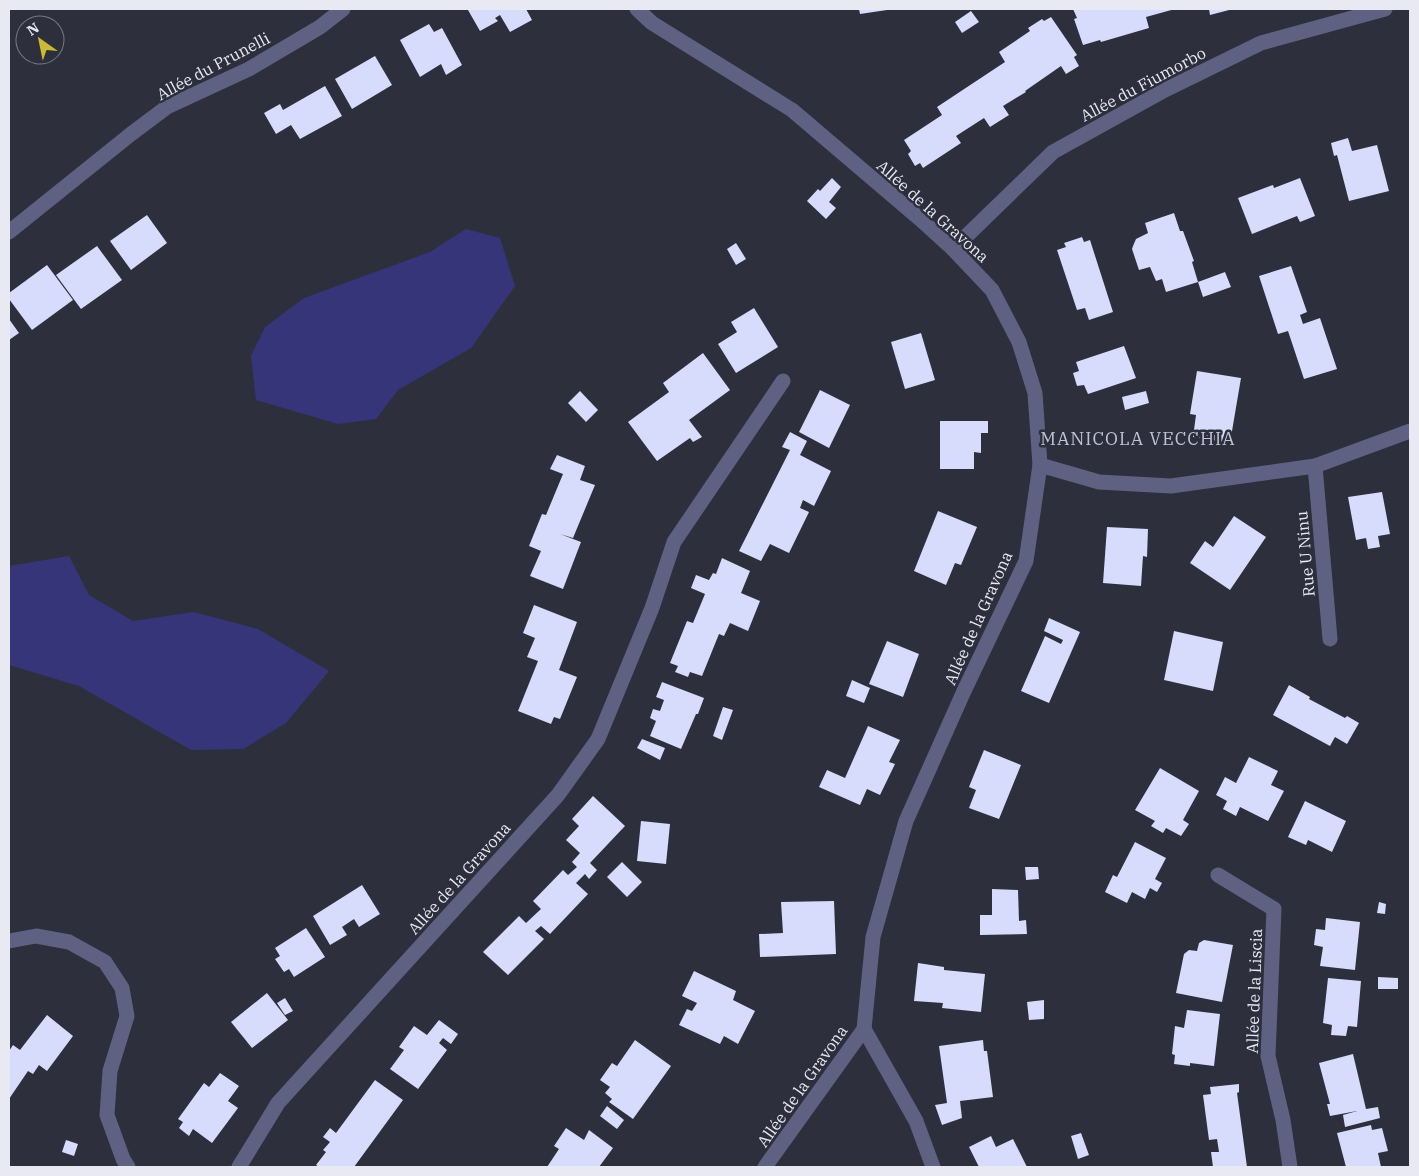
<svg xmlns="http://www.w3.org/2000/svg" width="1419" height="1176" font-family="'IBM Plex Serif',serif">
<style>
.green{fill:#373579}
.building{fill:#d7dbfc}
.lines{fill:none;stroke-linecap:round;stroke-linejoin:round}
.minor{stroke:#5e6181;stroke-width:15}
.labels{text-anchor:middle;stroke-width:5;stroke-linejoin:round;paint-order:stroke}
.street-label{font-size:16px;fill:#e8e9f3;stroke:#2d2f3d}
.neighbourhood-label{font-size:18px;letter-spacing:1px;fill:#c0c2d5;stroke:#2d2f3d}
</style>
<rect width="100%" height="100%" fill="#2d2f3d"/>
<!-- green -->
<g class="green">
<path d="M 466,229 L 500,238 L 515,286 L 471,348 L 398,390 L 376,419 L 338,424 L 256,400 L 251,356 L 265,327 L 304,298 L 430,252 Z"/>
<path d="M 69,556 L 89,595 L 133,621 L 194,612 L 258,629 L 329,671 L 286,723 L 243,749 L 191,750 L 79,686 L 9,665 L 9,566 Z"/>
</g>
<!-- building -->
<g class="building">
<path d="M 469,9 L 526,9 L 532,20 L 510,32 L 500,15 L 495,18 L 498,21 L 480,31 L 468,10 Z"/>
<path d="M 859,9 L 887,9 L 887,10 L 860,14 Z"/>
<path d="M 1073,9 L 1175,9 L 1146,17 L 1149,28 L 1101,42 L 1100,40 L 1083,45 L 1074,19 L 1077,18 Z"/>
<path d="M 1209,9 L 1233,9 L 1210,15 Z"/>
<path d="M 971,11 L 979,22 L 962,33 L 955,22 Z"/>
<path d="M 1051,17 L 1077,55 L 1074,57 L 1079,66 L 1066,74 L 1061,66 L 1025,91 L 1026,92 L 1003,106 L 1009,115 L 990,127 L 984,118 L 956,136 L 961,143 L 923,168 L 920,163 L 915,166 L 908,154 L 911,151 L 904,140 L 942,115 L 937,107 L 1005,62 L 999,52 L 1030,31 L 1028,28 L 1042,19 L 1044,21 Z"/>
<path d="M 429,24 L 434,32 L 442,28 L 462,65 L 446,75 L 441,64 L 420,77 L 400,40 Z"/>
<path d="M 375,56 L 392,85 L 352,109 L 335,79 Z"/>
<path d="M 325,86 L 342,116 L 300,139 L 291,125 L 276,134 L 264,113 L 280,104 L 283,110 Z"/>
<path d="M 1348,138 L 1352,151 L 1377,145 L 1389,191 L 1349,201 L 1337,155 L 1334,156 L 1331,143 Z"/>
<path d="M 832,178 L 841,187 L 829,202 L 836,208 L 826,219 L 807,201 L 818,189 L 820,191 Z"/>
<path d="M 1300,178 L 1315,216 L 1300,222 L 1297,216 L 1252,234 L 1238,198 L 1273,185 L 1274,188 Z"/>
<path d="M 1174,213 L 1180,231 L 1183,231 L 1194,261 L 1192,262 L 1198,282 L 1166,292 L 1162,279 L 1156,281 L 1150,267 L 1139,270 L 1132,249 L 1133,246 L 1136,239 L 1148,233 L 1145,223 Z"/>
<path d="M 147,215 L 167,243 L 131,270 L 110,241 Z"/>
<path d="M 1082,237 L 1084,242 L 1090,240 L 1113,312 L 1089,320 L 1085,308 L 1077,310 L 1057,250 L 1066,247 L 1064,243 Z"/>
<path d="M 736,243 L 746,259 L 736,265 L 727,249 Z"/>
<path d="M 97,246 L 122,280 L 81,309 L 56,275 Z"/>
<path d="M 47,265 L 73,300 L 32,330 L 9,299 L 9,293 Z"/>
<path d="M 1291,266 L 1307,312 L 1300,315 L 1303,324 L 1320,318 L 1337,369 L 1304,379 L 1288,331 L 1278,334 L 1259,276 Z"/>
<path d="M 1225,272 L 1231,287 L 1203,297 L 1198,282 Z"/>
<path d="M 754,308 L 778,347 L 736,373 L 718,344 L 737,332 L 731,322 Z"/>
<path d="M 9,319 L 19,333 L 9,340 Z"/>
<path d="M 921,333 L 935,380 L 905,389 L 891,342 Z"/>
<path d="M 1124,346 L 1136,378 L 1088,394 L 1084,385 L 1077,386 L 1073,373 L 1079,371 L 1076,362 Z"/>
<path d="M 703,353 L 730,390 L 689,420 L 702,437 L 693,442 L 690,438 L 657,461 L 628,422 L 669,392 L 663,383 Z"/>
<path d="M 1197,371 L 1241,378 L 1230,443 L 1193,437 L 1196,415 L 1190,414 Z"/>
<path d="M 820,390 L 850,405 L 829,448 L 799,432 Z"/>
<path d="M 580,391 L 598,410 L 586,422 L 568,403 Z"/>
<path d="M 1146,391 L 1149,403 L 1125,410 L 1122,397 Z"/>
<path d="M 940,421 L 988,421 L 988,433 L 981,433 L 981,453 L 974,452 L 974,469 L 940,469 Z"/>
<path d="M 790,432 L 807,441 L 800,455 L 831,471 L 814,506 L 803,500 L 800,508 L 809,512 L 789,553 L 770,544 L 761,561 L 739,551 L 790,450 L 782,447 Z"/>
<path d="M 557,455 L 585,466 L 580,480 L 595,485 L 573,538 L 560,534 L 581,542 L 563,589 L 530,576 L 541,551 L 529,546 L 542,514 L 546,515 L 563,474 L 550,469 Z"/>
<path d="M 1382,492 L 1390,534 L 1378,536 L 1380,547 L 1368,549 L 1366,538 L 1356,540 L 1348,497 Z"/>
<path d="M 938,511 L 977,527 L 961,565 L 955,563 L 946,585 L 914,571 Z"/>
<path d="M 1234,516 L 1266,537 L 1230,590 L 1190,563 L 1205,541 L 1213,547 Z"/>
<path d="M 1107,527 L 1148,529 L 1147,557 L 1143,556 L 1141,586 L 1103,583 Z"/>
<path d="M 722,558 L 750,571 L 741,593 L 760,601 L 748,631 L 730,623 L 724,636 L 719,634 L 702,676 L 690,672 L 688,677 L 675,672 L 678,666 L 670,663 L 687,621 L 693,623 L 705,594 L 691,588 L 696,575 L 709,580 L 713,573 L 716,574 Z"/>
<path d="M 534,605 L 577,622 L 559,670 L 577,677 L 560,719 L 554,717 L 551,724 L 518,711 L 538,661 L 527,657 L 535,638 L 523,633 Z"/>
<path d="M 1049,618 L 1080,632 L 1049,703 L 1021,691 L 1045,636 L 1061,644 L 1063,640 L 1044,631 Z"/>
<path d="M 1174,631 L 1223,642 L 1213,691 L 1164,680 Z"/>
<path d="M 887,641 L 919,654 L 903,697 L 869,684 Z"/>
<path d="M 852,680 L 870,688 L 864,703 L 846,696 Z"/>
<path d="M 662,682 L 704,698 L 698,714 L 696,714 L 681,749 L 650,736 L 656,721 L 650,718 L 653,709 L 660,711 L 664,700 L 656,697 Z"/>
<path d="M 1289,685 L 1310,697 L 1309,699 L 1345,718 L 1347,716 L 1359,723 L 1347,744 L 1335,737 L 1330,746 L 1273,715 Z"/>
<path d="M 723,707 L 733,710 L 722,740 L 713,736 Z"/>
<path d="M 868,726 L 900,740 L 889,762 L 895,764 L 880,795 L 867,789 L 860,805 L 819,787 L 827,770 L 845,778 Z"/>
<path d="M 642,739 L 665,748 L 660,760 L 637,748 Z"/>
<path d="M 984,750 L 1021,765 L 999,819 L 969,808 L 976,790 L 969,787 Z"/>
<path d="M 1249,757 L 1278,771 L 1271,785 L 1284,791 L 1268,821 L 1240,807 L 1236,816 L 1223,809 L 1227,801 L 1216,795 L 1225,777 L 1236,783 Z"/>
<path d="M 1160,768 L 1199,791 L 1183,820 L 1189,824 L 1181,836 L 1166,828 L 1163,833 L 1151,826 L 1155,821 L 1135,810 Z"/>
<path d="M 593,796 L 625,826 L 590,863 L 597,870 L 589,879 L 585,874 L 576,883 L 588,894 L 550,934 L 541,926 L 535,931 L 544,939 L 508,975 L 483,952 L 519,916 L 526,923 L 541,909 L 533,901 L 563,870 L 568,875 L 577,867 L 572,862 L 580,853 L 566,840 L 579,826 L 572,819 Z"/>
<path d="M 1305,801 L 1346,821 L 1332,852 L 1308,840 L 1306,845 L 1288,837 Z"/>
<path d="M 641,821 L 670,824 L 666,864 L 637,861 Z"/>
<path d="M 1135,842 L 1166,858 L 1155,879 L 1162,883 L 1157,892 L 1150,888 L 1145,899 L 1132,892 L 1127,903 L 1105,892 L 1113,875 L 1117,877 Z"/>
<path d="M 622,862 L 642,882 L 627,897 L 607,877 Z"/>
<path d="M 1025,867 L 1038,867 L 1039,879 L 1026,880 Z"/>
<path d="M 362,885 L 380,914 L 359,927 L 354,919 L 342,927 L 347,935 L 330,945 L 313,916 Z"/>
<path d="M 992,889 L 1018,890 L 1019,921 L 1026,920 L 1027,934 L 980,935 L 980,915 L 992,915 Z"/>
<path d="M 834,901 L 836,954 L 760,957 L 759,934 L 783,933 L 781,902 Z"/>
<path d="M 1379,902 L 1386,904 L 1385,914 L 1377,913 Z"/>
<path d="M 1326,918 L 1360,922 L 1355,970 L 1320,966 L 1323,947 L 1314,945 L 1316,929 L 1325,930 Z"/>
<path d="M 306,928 L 325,957 L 294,977 L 289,969 L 284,972 L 275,959 L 280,956 L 275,948 Z"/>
<path d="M 1204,940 L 1233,945 L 1222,1002 L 1176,993 L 1184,954 L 1189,950 L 1197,951 L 1199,943 Z"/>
<path d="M 918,963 L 944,967 L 944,970 L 985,974 L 981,1012 L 942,1008 L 943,1003 L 914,1001 Z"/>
<path d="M 694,971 L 736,991 L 733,1000 L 755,1011 L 738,1044 L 724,1036 L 720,1044 L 679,1025 L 687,1009 L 692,1011 L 697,1003 L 682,996 Z"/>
<path d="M 1378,977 L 1398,978 L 1398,989 L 1378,989 Z"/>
<path d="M 1328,978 L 1361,981 L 1357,1027 L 1348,1026 L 1346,1036 L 1331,1035 L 1332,1025 L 1323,1023 Z"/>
<path d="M 267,993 L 288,1020 L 252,1048 L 231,1022 Z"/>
<path d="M 285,998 L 293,1011 L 285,1015 L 277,1003 Z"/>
<path d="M 1044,1000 L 1044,1019 L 1029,1020 L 1027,1002 Z"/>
<path d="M 1187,1010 L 1220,1014 L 1214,1066 L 1190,1063 L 1190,1066 L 1174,1064 L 1175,1055 L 1172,1054 L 1175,1026 L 1184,1028 Z"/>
<path d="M 47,1015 L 73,1036 L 47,1071 L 39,1065 L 33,1074 L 28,1071 L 9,1099 L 9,1051 L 13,1045 L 20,1050 Z"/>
<path d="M 439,1020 L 458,1034 L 451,1044 L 443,1038 L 439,1043 L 447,1050 L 418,1089 L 390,1069 L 404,1050 L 399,1047 L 414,1026 L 427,1035 Z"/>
<path d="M 635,1040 L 671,1066 L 633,1119 L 609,1102 L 612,1099 L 605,1093 L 610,1087 L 600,1080 L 612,1063 L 617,1066 Z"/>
<path d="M 983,1040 L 984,1051 L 987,1051 L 993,1097 L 960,1101 L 962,1118 L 942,1125 L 935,1105 L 947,1103 L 939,1046 Z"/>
<path d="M 1353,1054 L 1366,1109 L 1378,1107 L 1380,1118 L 1345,1127 L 1343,1115 L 1357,1111 L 1330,1116 L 1327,1104 L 1330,1104 L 1319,1063 Z"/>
<path d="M 220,1073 L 239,1086 L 228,1101 L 238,1108 L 212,1143 L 193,1129 L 189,1136 L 179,1128 L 183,1122 L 178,1119 L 204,1083 L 209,1087 Z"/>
<path d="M 375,1080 L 403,1100 L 354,1167 L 344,1166 L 343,1167 L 319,1167 L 316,1165 L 326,1152 L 323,1150 L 330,1142 L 323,1137 L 330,1128 L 336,1133 Z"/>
<path d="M 1239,1084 L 1239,1092 L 1237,1093 L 1247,1167 L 1213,1167 L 1211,1152 L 1219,1152 L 1217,1139 L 1209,1140 L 1203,1095 L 1211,1094 L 1210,1087 Z"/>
<path d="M 607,1106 L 624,1120 L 617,1129 L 600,1116 Z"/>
<path d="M 1371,1125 L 1372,1130 L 1382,1128 L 1388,1151 L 1378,1153 L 1381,1167 L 1346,1167 L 1337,1133 Z"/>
<path d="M 566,1128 L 584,1140 L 589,1130 L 613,1148 L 599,1167 L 547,1167 L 559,1149 L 554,1146 Z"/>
<path d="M 1081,1133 L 1089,1155 L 1078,1159 L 1071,1136 Z"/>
<path d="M 991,1136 L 996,1147 L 1013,1139 L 1027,1167 L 979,1167 L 969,1147 Z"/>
<path d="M 66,1140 L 78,1144 L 74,1156 L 62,1152 Z"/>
</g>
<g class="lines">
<!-- minor -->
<g class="minor">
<path d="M 637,9 L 652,23 L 792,110 L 920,219 L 953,249 L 992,290 L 1019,342 L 1035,393 L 1040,465 L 1026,561 L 964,691 L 906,821 L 873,937 L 864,1029 L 765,1167"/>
<path d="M 9,232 L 131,134 L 167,107 L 249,69 L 320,27 L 343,9"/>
<path d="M 953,249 L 1053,152 L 1165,90 L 1261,43 L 1385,9"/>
<path d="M 1040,465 L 1099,482 L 1171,486 L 1315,466 L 1410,431"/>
<path d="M 1315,466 L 1330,639"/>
<path d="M 1218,875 L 1274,909 L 1268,1056 L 1283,1120 L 1290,1167"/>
<path d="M 9,941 L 36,936 L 69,942 L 105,962 L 122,988 L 127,1016 L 110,1071 L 107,1115 L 123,1159 L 128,1167"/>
<path d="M 864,1029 L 916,1121 L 933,1167"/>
<path d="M 239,1167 L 278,1103 L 558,795 L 598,739 L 652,608 L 674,542 L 783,381"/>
</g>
</g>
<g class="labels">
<!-- street labels -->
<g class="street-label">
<text transform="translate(213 66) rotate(-28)" y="6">Allée du Prunelli</text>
<text transform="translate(1143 84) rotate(-28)" y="6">Allée du Fiumorbo</text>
<text transform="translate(933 211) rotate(42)" y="6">Allée de la Gravona</text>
<text transform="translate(1305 554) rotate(-95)" y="6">Rue U Ninu</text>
<text transform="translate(978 618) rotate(-66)" y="6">Allée de la Gravona</text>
<text transform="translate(459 878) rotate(-48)" y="6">Allée de la Gravona</text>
<text transform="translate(1254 991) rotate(-88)" y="6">Allée de la Liscia</text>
<text transform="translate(802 1086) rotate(-55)" y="6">Allée de la Gravona</text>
</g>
<!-- neighbourhood labels -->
<g class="neighbourhood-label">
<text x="1138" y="445">MANICOLA VECCHIA</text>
</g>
</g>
<!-- border -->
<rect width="1419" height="1176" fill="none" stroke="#e8e9f3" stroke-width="20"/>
<!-- north arrow -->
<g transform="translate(40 40) rotate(327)"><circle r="24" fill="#2d2f3d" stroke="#787986"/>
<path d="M0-4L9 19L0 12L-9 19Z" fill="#cdb938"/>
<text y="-8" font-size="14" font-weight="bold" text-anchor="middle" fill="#e8e9f3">N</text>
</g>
</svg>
